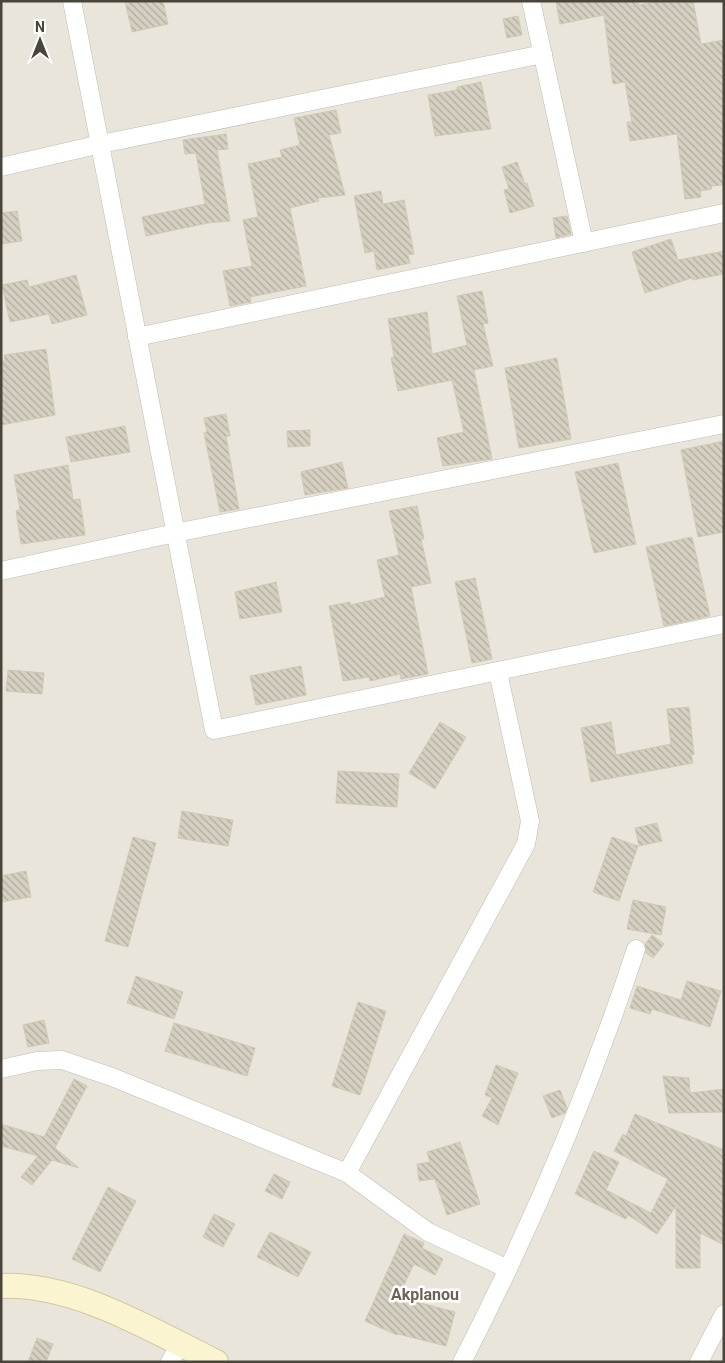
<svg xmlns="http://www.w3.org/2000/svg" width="725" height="1363" font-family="Roboto,sans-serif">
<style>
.residential{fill:#e9e5db}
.building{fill:url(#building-back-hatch);stroke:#d1c8b6}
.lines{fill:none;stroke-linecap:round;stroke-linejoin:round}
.street-casing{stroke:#c0bcaf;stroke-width:19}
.secondary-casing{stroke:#d1c99f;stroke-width:26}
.street{stroke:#fff;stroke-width:18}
.secondary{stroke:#fbf4d0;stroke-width:24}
.labels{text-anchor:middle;stroke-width:5;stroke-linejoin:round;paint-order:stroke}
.quarter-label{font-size:16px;font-weight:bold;fill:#6c6352;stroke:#fff}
</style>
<defs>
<pattern id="building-back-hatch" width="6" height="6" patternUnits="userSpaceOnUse" patternTransform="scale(1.25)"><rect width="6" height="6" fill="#d6d0c2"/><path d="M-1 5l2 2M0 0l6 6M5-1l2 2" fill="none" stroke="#b0ab9f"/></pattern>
</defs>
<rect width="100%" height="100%" fill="#f5f3ec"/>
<!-- residential -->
<rect class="residential" x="1" y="1" width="723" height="1361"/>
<!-- building -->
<g class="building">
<path d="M 125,1 L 163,1 L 168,24 L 132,32 Z"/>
<path d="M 556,1 L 638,1 L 639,5 L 659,1 L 693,1 L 701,44 L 724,40 L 724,185 L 711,186 L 712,189 L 700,191 L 701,197 L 685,199 L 677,134 L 630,141 L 627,122 L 632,122 L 625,82 L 613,84 L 604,15 L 560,24 Z"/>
<path d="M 518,16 L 522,35 L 507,38 L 503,19 Z"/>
<path d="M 481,82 L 491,129 L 435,136 L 428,95 L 457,90 L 457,87 Z"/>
<path d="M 336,110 L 341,133 L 329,135 L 345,195 L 318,198 L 319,201 L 290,208 L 306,286 L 250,297 L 251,302 L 230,306 L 223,271 L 252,266 L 243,220 L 258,217 L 248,164 L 282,157 L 280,150 L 300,145 L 294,118 Z"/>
<path d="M 226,134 L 228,149 L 217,150 L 230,221 L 208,223 L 146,236 L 142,217 L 205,204 L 196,153 L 185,154 L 183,140 Z"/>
<path d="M 517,162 L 525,184 L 527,183 L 534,206 L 510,213 L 504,190 L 509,189 L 502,167 Z"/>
<path d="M 381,191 L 383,204 L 404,200 L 414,254 L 408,255 L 410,263 L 377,270 L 374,251 L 365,253 L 354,196 Z"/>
<path d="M 17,211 L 22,241 L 1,244 L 1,213 Z"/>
<path d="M 567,216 L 571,234 L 556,238 L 553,218 Z"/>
<path d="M 671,239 L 678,260 L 724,251 L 724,274 L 693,280 L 692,278 L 645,293 L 632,252 Z"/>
<path d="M 76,275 L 87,315 L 52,324 L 49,314 L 10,322 L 2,285 L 27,280 L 29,287 Z"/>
<path d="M 482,291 L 488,323 L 483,324 L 493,366 L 474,370 L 492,459 L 443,466 L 437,438 L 464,432 L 452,380 L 398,391 L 391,358 L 394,357 L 388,319 L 427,312 L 432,354 L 467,345 L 457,296 Z"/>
<path d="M 46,349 L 55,415 L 1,425 L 1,361 L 5,361 L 4,355 Z"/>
<path d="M 557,358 L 571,439 L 519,448 L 505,368 Z"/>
<path d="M 226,414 L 230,436 L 226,436 L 239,509 L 220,512 L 204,433 L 207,432 L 204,418 Z"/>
<path d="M 125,426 L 130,452 L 71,462 L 66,437 Z"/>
<path d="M 310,430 L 310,446 L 288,447 L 287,431 Z"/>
<path d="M 724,441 L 724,532 L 698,537 L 681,450 Z"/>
<path d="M 342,462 L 348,488 L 305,495 L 301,472 Z"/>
<path d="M 618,463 L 636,544 L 594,553 L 575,472 Z"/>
<path d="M 68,465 L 73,500 L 80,499 L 85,535 L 21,544 L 16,511 L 20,510 L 14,475 Z"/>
<path d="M 417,506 L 424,539 L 421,539 L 431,583 L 411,587 L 428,674 L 401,679 L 400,674 L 370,681 L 369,677 L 343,681 L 329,606 L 350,602 L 350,605 L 385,597 L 377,560 L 399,555 L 389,511 Z"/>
<path d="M 692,537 L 710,616 L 664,626 L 646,547 Z"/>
<path d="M 475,578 L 492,659 L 472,663 L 455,582 Z"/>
<path d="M 276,582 L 282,612 L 240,619 L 235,592 Z"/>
<path d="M 301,666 L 306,695 L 256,705 L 250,676 Z"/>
<path d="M 8,670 L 44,673 L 42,694 L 6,691 Z"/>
<path d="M 689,707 L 694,755 L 691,754 L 693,763 L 591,782 L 581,728 L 611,722 L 616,755 L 671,744 L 667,709 Z"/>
<path d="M 440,722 L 466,737 L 435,789 L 409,773 Z"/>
<path d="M 338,771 L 399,774 L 397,807 L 336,803 Z"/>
<path d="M 182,811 L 233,820 L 228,846 L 178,838 Z"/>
<path d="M 657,823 L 662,841 L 639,846 L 635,828 Z"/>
<path d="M 133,837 L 156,843 L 128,947 L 105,941 Z"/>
<path d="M 612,837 L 638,846 L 619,901 L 593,892 Z"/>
<path d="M 26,871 L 31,897 L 1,902 L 1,876 Z"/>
<path d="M 633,900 L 666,907 L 661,935 L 627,929 Z"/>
<path d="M 652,935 L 664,944 L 653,958 L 646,953 L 645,944 Z"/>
<path d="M 136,976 L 183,992 L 174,1019 L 127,1003 Z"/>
<path d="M 687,981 L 721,991 L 710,1027 L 652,1009 L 650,1014 L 630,1008 L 637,986 L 681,1000 Z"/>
<path d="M 358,1002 L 386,1011 L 360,1095 L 332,1086 Z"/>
<path d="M 44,1020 L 49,1043 L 28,1047 L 23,1025 Z"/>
<path d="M 174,1023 L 255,1048 L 247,1076 L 165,1051 Z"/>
<path d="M 496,1065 L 518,1073 L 498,1125 L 482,1116 L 492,1098 L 485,1095 Z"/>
<path d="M 663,1076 L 689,1078 L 690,1093 L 724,1089 L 724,1112 L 669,1113 Z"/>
<path d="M 74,1079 L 87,1086 L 55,1148 L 79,1168 L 52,1160 L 32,1185 L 21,1177 L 38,1156 L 1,1146 L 1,1124 L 44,1137 Z"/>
<path d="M 560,1090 L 567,1108 L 565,1113 L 552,1118 L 543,1096 Z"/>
<path d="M 635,1114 L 724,1150 L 724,1245 L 700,1233 L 700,1268 L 676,1268 L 676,1206 L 657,1234 L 628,1215 L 626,1219 L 575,1194 L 594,1151 L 619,1162 L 606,1190 L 651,1213 L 668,1179 L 614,1151 L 623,1134 L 626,1136 Z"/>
<path d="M 460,1142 L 480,1204 L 447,1215 L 435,1179 L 419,1181 L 417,1164 L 430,1162 L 427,1152 Z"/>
<path d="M 274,1174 L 290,1182 L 282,1199 L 265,1191 Z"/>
<path d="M 108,1187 L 136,1201 L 100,1272 L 72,1259 Z"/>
<path d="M 214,1214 L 235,1224 L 223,1247 L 203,1237 Z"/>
<path d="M 270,1232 L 311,1252 L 298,1277 L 257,1257 Z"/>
<path d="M 404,1234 L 424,1243 L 422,1248 L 443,1259 L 435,1275 L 414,1264 L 398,1297 L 455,1312 L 446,1346 L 398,1334 L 397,1335 L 365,1321 Z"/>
<path d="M 37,1338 L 53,1344 L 46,1362 L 28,1362 Z"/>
</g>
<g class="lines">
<defs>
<g id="street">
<path d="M 72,1 L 214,730 L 724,624"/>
<path d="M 531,1 L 584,243"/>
<path d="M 1,167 L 101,144 L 543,54"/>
<path d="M 137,337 L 724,213"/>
<path d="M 1,571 L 175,533 L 724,424"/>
<path d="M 1,1069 L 37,1061 L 62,1060 L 112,1077 L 347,1173 L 428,1232 L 508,1269"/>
<path d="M 347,1173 L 526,844 L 530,821 L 498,672"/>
<path d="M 170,1362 L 180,1344"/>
<path d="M 462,1362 C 531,1228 589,1092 636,949"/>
<path d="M 699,1362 L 724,1314"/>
</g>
<path id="secondary" d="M 1,1286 C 75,1283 151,1330 216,1362"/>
</defs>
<!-- street casing -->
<use href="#street" class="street-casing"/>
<!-- secondary casing -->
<use href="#secondary" class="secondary-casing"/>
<!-- street -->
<use href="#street" class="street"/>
<!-- secondary -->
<use href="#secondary" class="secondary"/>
</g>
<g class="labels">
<!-- quarter labels -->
<g class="quarter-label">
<text x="425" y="1300">Akplanou</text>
</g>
</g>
<!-- border -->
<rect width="725" height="1363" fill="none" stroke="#4a453a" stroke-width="5"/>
<!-- north arrow -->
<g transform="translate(40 40)" stroke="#ffffff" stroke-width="4" paint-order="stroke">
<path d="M0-4L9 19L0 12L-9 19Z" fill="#4a453a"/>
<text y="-8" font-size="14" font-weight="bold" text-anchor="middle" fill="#4a453a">N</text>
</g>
</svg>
